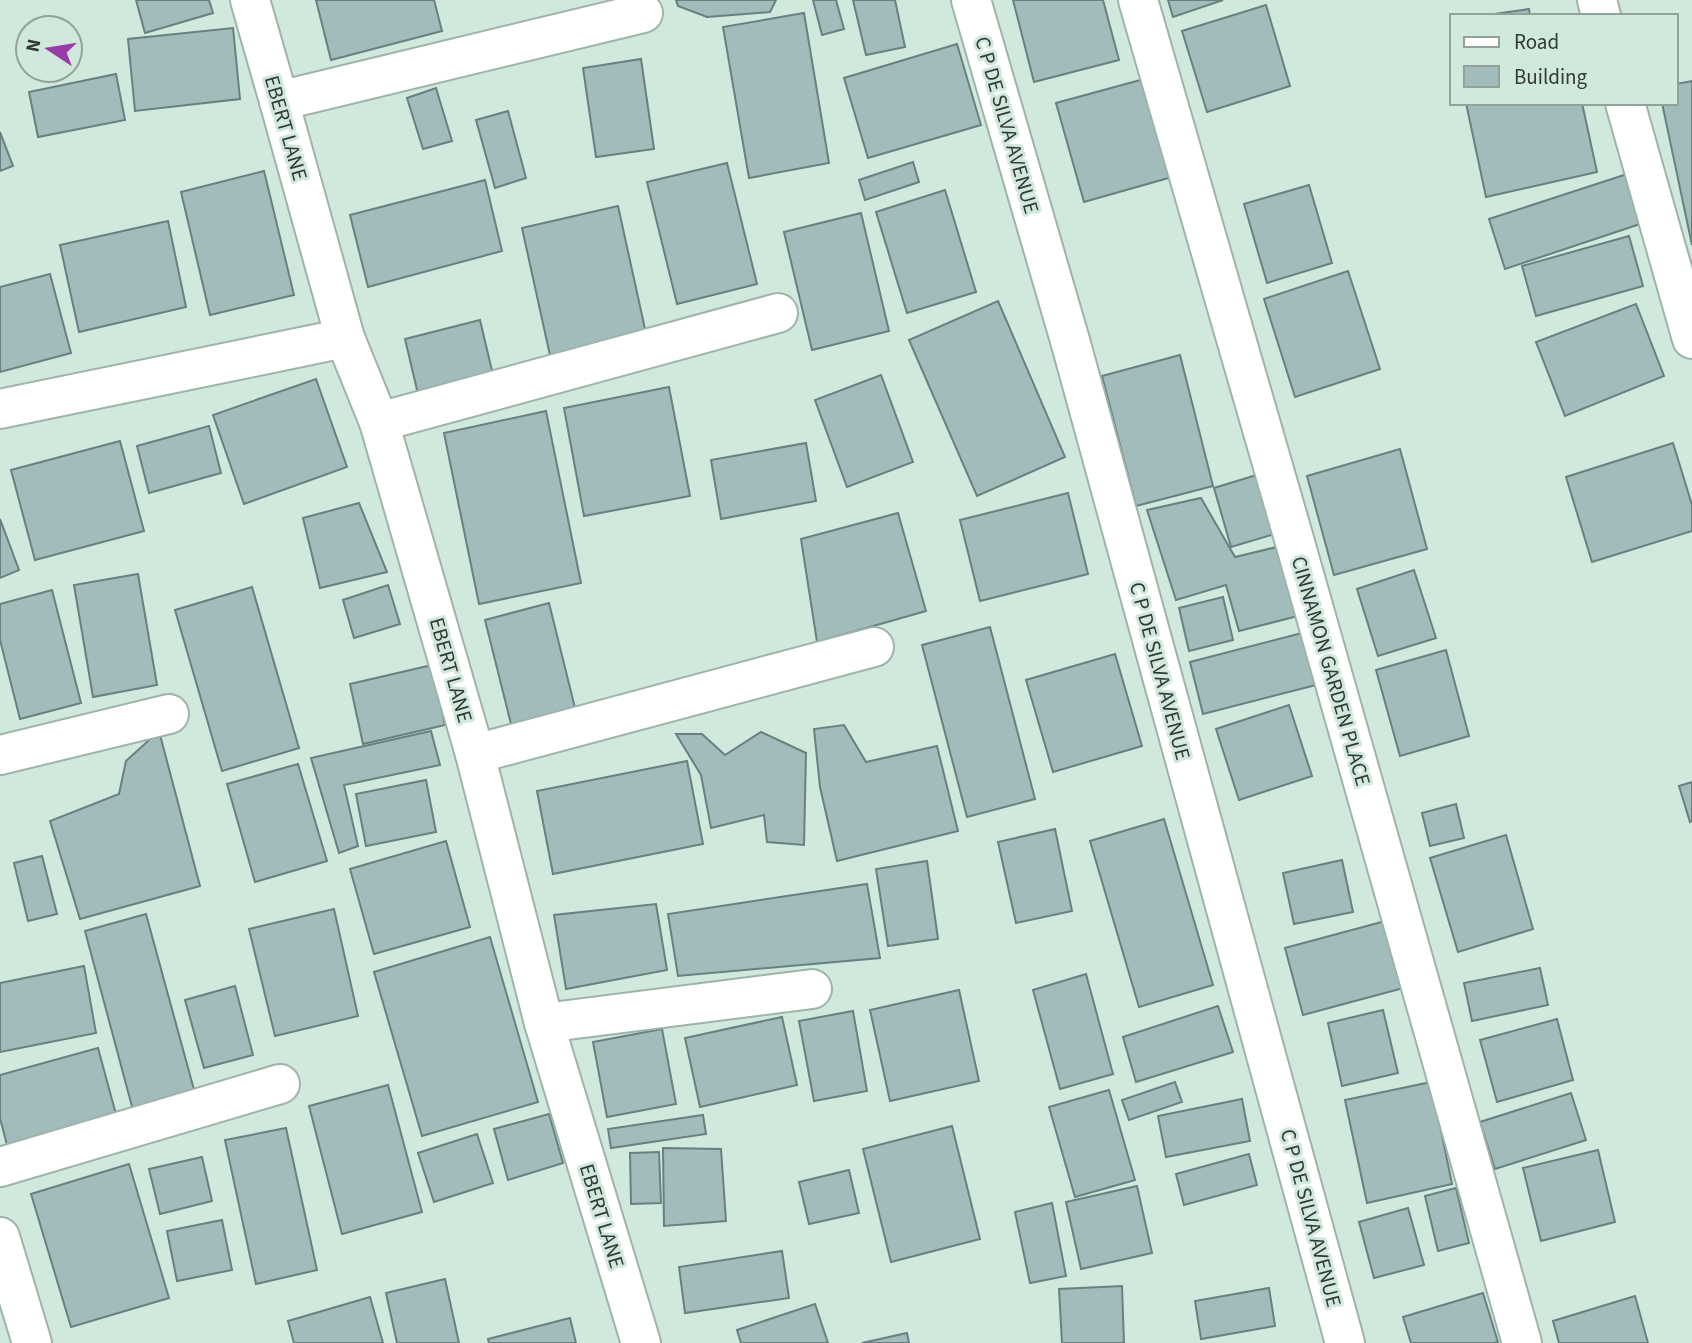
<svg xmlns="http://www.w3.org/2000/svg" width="1692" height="1343" font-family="'Source Sans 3',sans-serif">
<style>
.building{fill:#a2bcbc;stroke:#688080;stroke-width:2}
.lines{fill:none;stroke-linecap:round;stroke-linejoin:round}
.street-casing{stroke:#9fb4a9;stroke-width:42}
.secondary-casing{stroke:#9fb4a9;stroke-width:42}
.primary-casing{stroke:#9fb4a9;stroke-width:42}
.street{stroke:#fff;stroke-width:38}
.secondary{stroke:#fff;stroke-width:38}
.primary{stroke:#fff;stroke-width:38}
.labels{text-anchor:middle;stroke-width:6;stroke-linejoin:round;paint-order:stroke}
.street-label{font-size:21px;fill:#313935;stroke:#d1e8dc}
</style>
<rect width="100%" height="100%" fill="#d1e8dc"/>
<!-- building -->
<g class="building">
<path d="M 136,0 L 209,0 L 213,13 L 145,33 Z"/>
<path d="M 316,0 L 434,0 L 442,31 L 331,60 Z"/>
<path d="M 676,0 L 776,0 L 770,12 L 707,17 L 678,6 Z"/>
<path d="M 813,0 L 836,0 L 844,29 L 822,35 Z"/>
<path d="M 853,0 L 895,0 L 905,47 L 866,55 Z"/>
<path d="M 1013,0 L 1103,0 L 1119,60 L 1034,82 Z"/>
<path d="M 1168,0 L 1223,0 L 1173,17 Z"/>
<path d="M 1266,5 L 1290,86 L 1207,112 L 1182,31 Z"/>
<path d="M 1529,9 L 1530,16 L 1480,16 Z"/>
<path d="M 804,13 L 829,163 L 749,178 L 723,27 Z"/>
<path d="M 233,28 L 240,99 L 135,111 L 128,39 Z"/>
<path d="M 957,44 L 981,125 L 868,158 L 844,78 Z"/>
<path d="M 641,59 L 654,149 L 596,157 L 583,68 Z"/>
<path d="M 116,74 L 125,120 L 38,137 L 29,92 Z"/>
<path d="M 1144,79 L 1172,177 L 1084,202 L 1056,103 Z"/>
<path d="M 1692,81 L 1692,245 L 1662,103 L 1676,103 L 1676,84 Z"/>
<path d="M 436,88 L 452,141 L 423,149 L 407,98 Z"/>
<path d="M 1466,103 L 1582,103 L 1597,172 L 1486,197 Z"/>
<path d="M 508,111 L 526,178 L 495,188 L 476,120 Z"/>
<path d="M 0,132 L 13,166 L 0,171 Z"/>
<path d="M 913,162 L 919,182 L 865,200 L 859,180 Z"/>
<path d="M 727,163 L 757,284 L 677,304 L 647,182 Z"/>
<path d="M 264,171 L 294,295 L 210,315 L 181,192 Z"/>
<path d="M 1627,174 L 1643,223 L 1505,269 L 1489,219 Z"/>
<path d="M 485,180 L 502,251 L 368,287 L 350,215 Z"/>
<path d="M 1309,185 L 1332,263 L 1267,283 L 1244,204 Z"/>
<path d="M 945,190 L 976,292 L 907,313 L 876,212 Z"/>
<path d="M 618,206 L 647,338 L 551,360 L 522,228 Z"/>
<path d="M 861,213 L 889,331 L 812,350 L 784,232 Z"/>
<path d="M 168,221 L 186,307 L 79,332 L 60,245 Z"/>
<path d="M 1629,236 L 1643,286 L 1536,316 L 1522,266 Z"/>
<path d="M 1348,271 L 1380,369 L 1295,397 L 1264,299 Z"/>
<path d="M 50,274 L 71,353 L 0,372 L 0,287 Z"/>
<path d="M 998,301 L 1065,457 L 977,496 L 909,340 Z"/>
<path d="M 1636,304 L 1664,376 L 1565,416 L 1536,342 Z"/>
<path d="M 480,320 L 493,375 L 418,394 L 405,339 Z"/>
<path d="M 1180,355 L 1213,486 L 1136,506 L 1102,376 Z"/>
<path d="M 881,375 L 913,462 L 847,487 L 815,400 Z"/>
<path d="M 316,379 L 347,467 L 244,504 L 213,415 Z"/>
<path d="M 669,387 L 690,496 L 584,516 L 564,408 Z"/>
<path d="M 546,411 L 581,583 L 479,604 L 444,433 Z"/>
<path d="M 209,426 L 221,473 L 149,493 L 137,446 Z"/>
<path d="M 120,441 L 144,531 L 35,560 L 11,470 Z"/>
<path d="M 806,443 L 816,501 L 721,519 L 711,460 Z"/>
<path d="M 1673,443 L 1692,505 L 1692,531 L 1592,562 L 1566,477 Z"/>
<path d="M 1400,449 L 1427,549 L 1334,575 L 1307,476 Z"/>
<path d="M 1263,473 L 1281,532 L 1231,547 L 1214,488 Z"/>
<path d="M 1068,493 L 1088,574 L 980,601 L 960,520 Z"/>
<path d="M 1201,498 L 1235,557 L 1281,546 L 1298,616 L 1239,631 L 1226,585 L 1176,600 L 1147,510 Z"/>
<path d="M 359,503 L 387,572 L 320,588 L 303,518 Z"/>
<path d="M 898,513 L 926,611 L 817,642 L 801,539 Z"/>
<path d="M 0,519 L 19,570 L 0,578 Z"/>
<path d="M 1414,570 L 1436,638 L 1378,656 L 1357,589 Z"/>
<path d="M 138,574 L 157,685 L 93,697 L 74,585 Z"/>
<path d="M 388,585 L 400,624 L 354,638 L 343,600 Z"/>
<path d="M 252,587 L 299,748 L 222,771 L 175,610 Z"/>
<path d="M 52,590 L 81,703 L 20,719 L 0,640 L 0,604 Z"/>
<path d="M 1223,597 L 1233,640 L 1189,651 L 1179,608 Z"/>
<path d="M 549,603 L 575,708 L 511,724 L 485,620 Z"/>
<path d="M 990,627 L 1035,799 L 967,817 L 922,645 Z"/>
<path d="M 1302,633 L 1316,685 L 1203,714 L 1190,662 Z"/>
<path d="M 1446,650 L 1469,736 L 1400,756 L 1376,670 Z"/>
<path d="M 1115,654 L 1142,746 L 1053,772 L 1026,680 Z"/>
<path d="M 432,665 L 445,725 L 363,744 L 350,684 Z"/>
<path d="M 1289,705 L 1312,776 L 1239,800 L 1216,729 Z"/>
<path d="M 844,725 L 866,762 L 937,746 L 958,831 L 837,861 L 820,787 L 814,729 Z"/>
<path d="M 159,731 L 200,886 L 80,919 L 50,821 L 119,794 L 126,761 Z"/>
<path d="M 431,731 L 440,765 L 344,785 L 358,846 L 339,853 L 311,758 Z"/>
<path d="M 761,732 L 806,753 L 804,845 L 767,842 L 764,815 L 711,828 L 701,775 L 676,734 L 702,734 L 725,755 Z"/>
<path d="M 687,761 L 703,844 L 553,874 L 537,791 Z"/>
<path d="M 298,764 L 327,861 L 255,882 L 227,784 Z"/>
<path d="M 426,780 L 436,832 L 366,846 L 356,794 Z"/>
<path d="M 1692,782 L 1692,821 L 1690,822 L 1679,786 Z"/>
<path d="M 1456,804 L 1464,838 L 1430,846 L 1422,813 Z"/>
<path d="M 1164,819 L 1213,985 L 1139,1007 L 1090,841 Z"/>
<path d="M 1055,829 L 1072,911 L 1016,923 L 998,842 Z"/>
<path d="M 1506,835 L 1533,929 L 1458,952 L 1430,858 Z"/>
<path d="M 446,841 L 470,927 L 374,954 L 350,869 Z"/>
<path d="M 42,856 L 57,914 L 28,921 L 14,863 Z"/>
<path d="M 1342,860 L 1353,912 L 1294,924 L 1283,873 Z"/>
<path d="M 927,861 L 938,939 L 888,946 L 876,869 Z"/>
<path d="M 867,884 L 880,958 L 678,976 L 668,914 Z"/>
<path d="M 656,904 L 667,970 L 566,989 L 554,915 Z"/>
<path d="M 334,909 L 358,1016 L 275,1036 L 249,929 Z"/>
<path d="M 146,914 L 196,1097 L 134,1114 L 85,931 Z"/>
<path d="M 1389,920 L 1407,987 L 1303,1015 L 1285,948 Z"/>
<path d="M 490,937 L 538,1102 L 422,1136 L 374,972 Z"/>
<path d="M 84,966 L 96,1033 L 0,1052 L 0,983 Z"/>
<path d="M 1540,968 L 1548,1005 L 1472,1021 L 1464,983 Z"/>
<path d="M 1086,974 L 1113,1074 L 1060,1089 L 1033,990 Z"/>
<path d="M 235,986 L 253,1055 L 204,1068 L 185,1000 Z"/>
<path d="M 959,990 L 979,1081 L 890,1101 L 870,1010 Z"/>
<path d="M 1218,1006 L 1233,1052 L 1136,1082 L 1123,1037 Z"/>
<path d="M 1383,1010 L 1398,1073 L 1342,1086 L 1328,1023 Z"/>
<path d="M 853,1011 L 867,1091 L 814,1101 L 799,1021 Z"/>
<path d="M 782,1017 L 797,1085 L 700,1107 L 685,1038 Z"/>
<path d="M 1557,1019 L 1573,1080 L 1497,1102 L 1480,1040 Z"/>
<path d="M 662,1029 L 676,1104 L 607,1117 L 593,1042 Z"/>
<path d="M 98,1048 L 117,1118 L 8,1149 L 0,1118 L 0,1075 Z"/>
<path d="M 1175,1082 L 1182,1102 L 1129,1120 L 1122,1100 Z"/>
<path d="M 1431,1082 L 1452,1184 L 1367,1203 L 1345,1100 Z"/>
<path d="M 388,1085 L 422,1212 L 342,1234 L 309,1106 Z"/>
<path d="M 1109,1090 L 1135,1180 L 1075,1197 L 1049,1107 Z"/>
<path d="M 1571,1093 L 1586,1140 L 1495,1169 L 1480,1122 Z"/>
<path d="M 1242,1099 L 1250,1141 L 1166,1157 L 1158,1116 Z"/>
<path d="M 549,1114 L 563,1163 L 508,1180 L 494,1129 Z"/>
<path d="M 703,1115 L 706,1134 L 611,1148 L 608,1129 Z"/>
<path d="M 952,1126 L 980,1239 L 891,1262 L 863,1149 Z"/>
<path d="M 286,1128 L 317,1270 L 256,1284 L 225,1140 Z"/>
<path d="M 477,1134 L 493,1183 L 434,1202 L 418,1153 Z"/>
<path d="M 663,1148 L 721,1149 L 726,1221 L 664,1226 Z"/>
<path d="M 1598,1150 L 1615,1222 L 1541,1241 L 1523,1168 Z"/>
<path d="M 659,1152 L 661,1203 L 631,1204 L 630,1153 Z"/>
<path d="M 1249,1154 L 1257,1185 L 1184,1205 L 1176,1174 Z"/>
<path d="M 202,1157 L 212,1201 L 160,1214 L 149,1169 Z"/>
<path d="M 129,1164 L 169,1298 L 71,1327 L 31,1194 Z"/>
<path d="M 849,1170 L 859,1213 L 809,1224 L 799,1182 Z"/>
<path d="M 1137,1186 L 1152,1253 L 1081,1269 L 1066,1202 Z"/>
<path d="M 1456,1188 L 1469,1243 L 1438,1251 L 1425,1196 Z"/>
<path d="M 1052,1203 L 1066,1276 L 1030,1283 L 1015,1212 Z"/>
<path d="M 1408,1208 L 1424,1265 L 1374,1278 L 1359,1222 Z"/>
<path d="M 222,1220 L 232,1270 L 177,1281 L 167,1231 Z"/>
<path d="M 782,1251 L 789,1298 L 685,1313 L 679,1267 Z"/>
<path d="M 445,1279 L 459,1343 L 397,1343 L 386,1293 Z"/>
<path d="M 1122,1286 L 1124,1343 L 1062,1343 L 1059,1289 Z"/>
<path d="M 1269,1288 L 1275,1326 L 1201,1339 L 1195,1301 Z"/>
<path d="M 1483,1293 L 1498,1342 L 1493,1343 L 1411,1343 L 1403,1317 Z"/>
<path d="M 1635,1296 L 1648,1343 L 1559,1343 L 1553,1321 Z"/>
<path d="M 370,1297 L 383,1343 L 294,1343 L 288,1321 Z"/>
<path d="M 815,1304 L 828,1343 L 741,1343 L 737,1330 Z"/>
<path d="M 570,1318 L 576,1343 L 489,1343 L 488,1339 Z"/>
<path d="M 907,1333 L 909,1343 L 862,1343 Z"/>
</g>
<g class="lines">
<defs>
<g id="street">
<path d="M 971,0 L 1071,344 L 1345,1343"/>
<path d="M 1138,0 L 1294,539 L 1522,1343"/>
<path d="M 279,101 L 643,13"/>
<path d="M 0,409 L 345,338"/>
<path d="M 379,422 L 778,313"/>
<path d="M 475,754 L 874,647"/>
<path d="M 0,755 L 169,714"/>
<path d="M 544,1023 L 812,989"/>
<path d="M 0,1167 L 280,1084"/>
</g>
<g id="secondary">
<path d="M 250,0 L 279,101 L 345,338 L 379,422 L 475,754 L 544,1023 L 641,1343"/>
<path d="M 1597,0 L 1601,16"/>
<path d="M 1625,103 L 1692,339"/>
</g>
<path id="primary" d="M 0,1237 L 32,1343"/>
</defs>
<!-- street casing -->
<use href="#street" class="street-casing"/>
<!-- secondary casing -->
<use href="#secondary" class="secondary-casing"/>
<!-- primary casing -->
<use href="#primary" class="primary-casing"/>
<!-- street -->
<use href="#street" class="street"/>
<!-- secondary -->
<use href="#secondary" class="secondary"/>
<!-- primary -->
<use href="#primary" class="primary"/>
</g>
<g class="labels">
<!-- street labels -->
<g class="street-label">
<text transform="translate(1007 125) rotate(74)" y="7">C P DE SILVA AVENUE</text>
<text transform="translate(286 128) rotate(74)" y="7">EBERT LANE</text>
<text transform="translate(451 670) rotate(74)" y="7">EBERT LANE</text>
<text transform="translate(1160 671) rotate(75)" y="7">C P DE SILVA AVENUE</text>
<text transform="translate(1331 671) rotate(74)" y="7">CINNAMON GARDEN PLACE</text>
<text transform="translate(602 1216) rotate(73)" y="7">EBERT LANE</text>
<text transform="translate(1311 1218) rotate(75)" y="7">C P DE SILVA AVENUE</text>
</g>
</g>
<!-- legend -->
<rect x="1450" y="14" width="228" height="91" fill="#d1e8dc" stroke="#91a299" stroke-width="2"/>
<rect x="1464" y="37" width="35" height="10" fill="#ffffff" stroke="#91a299" stroke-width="2"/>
<text x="1514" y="49" font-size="21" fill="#313935">Road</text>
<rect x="1464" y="66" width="35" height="21" fill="#a2bcbc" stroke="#91a299" stroke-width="2"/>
<text x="1514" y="84" font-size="21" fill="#313935">Building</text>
<!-- north arrow -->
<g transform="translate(49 49) rotate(282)"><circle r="33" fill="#d1e8dc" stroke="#91a299" stroke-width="2"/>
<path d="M0-5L12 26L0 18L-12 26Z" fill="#983da7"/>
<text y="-10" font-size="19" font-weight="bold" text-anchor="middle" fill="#313935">N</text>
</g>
</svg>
